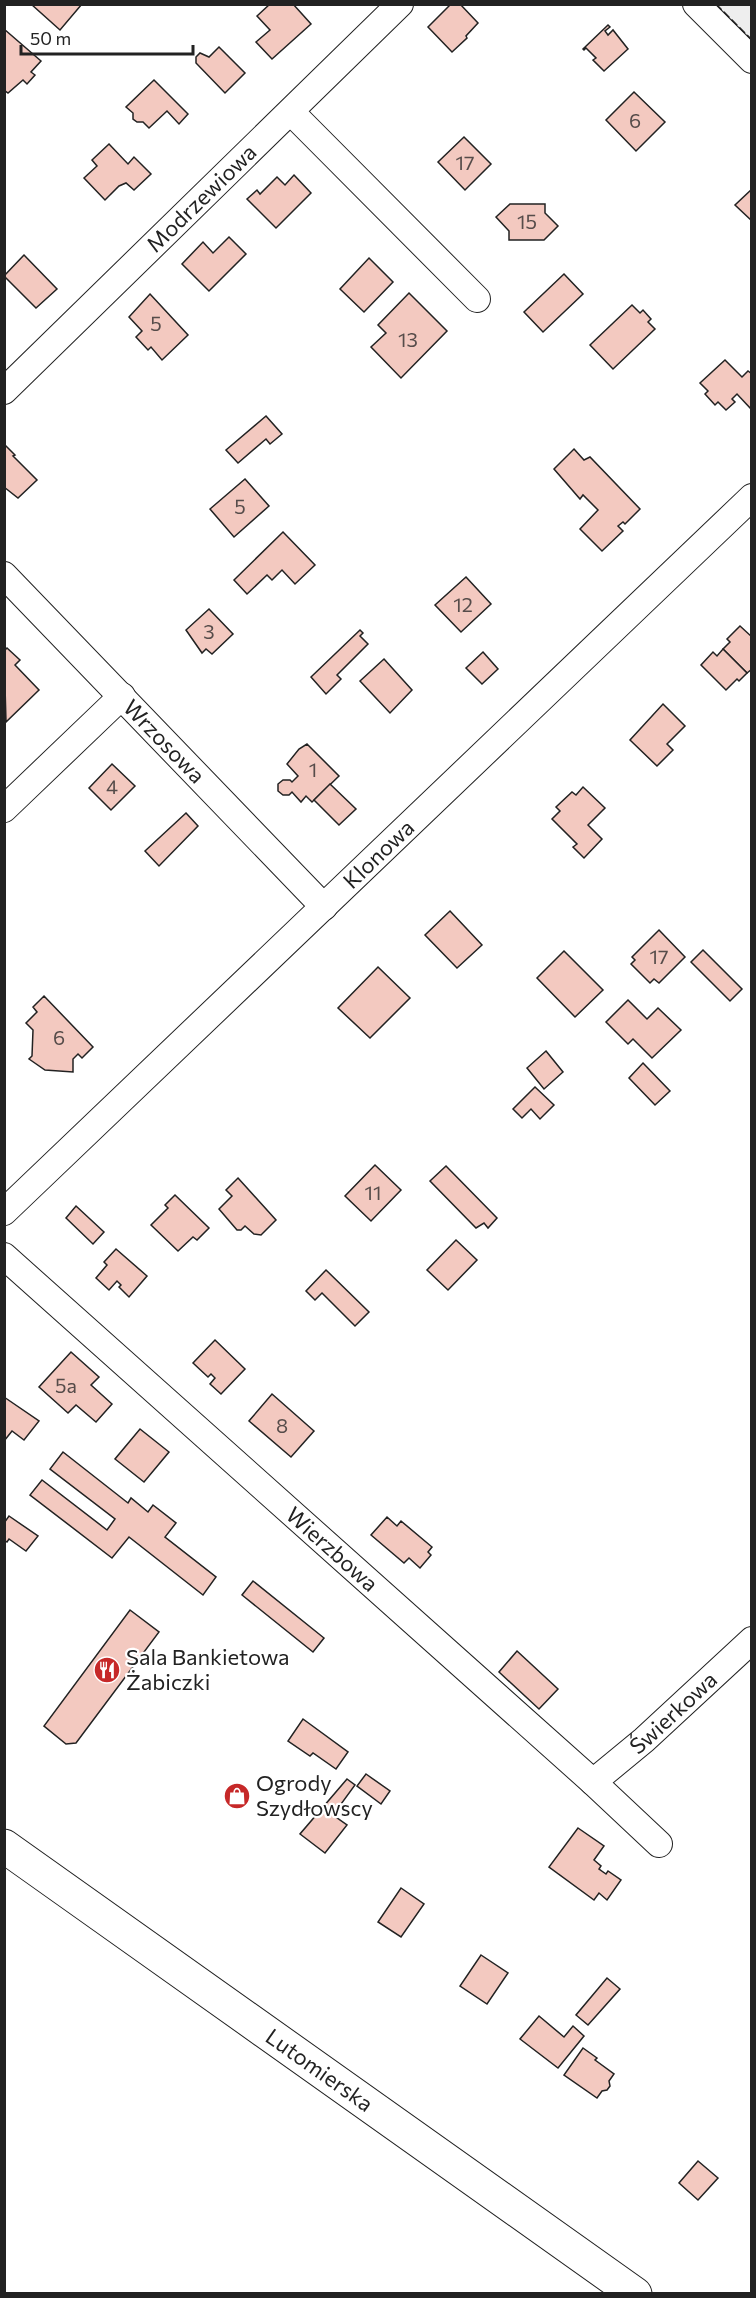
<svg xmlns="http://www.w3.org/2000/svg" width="756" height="2298" font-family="Commissioner,sans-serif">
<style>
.green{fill:#eee;stroke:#6f6f6f;stroke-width:1.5}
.building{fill:#f3c9c0;stroke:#222;stroke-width:1.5}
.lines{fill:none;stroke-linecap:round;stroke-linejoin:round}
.minor-casing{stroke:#222;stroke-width:28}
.major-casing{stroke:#222;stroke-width:35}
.minor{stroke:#fff;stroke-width:26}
.major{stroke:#fff;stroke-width:33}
.fence{stroke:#222;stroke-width:1.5;stroke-dasharray:8 3;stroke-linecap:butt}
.labels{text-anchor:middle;stroke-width:4.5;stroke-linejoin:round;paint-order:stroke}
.number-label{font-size:20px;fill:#564c4a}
.street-label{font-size:22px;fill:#222;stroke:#fff}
.poi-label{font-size:22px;fill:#222;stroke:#fff;text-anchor:start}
</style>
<rect width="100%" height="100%" fill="#fff"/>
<!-- green -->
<path class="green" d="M 716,5 L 751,5 L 751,40 Z"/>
<!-- building -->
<g class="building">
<path d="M 31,4 L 82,4 L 60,30 Z"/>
<path d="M 270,4 L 293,4 L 311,24 L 272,59 L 256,42 L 270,30 L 257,16 Z"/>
<path d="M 451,4 L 460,4 L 478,23 L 466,36 L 467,38 L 452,52 L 428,27 Z"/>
<path d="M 608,25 L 610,27 L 605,31 L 608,35 L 613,30 L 628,49 L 604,71 L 593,60 L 596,58 L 586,48 L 584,50 L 583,49 Z"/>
<path d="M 4,29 L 41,61 L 31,72 L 35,75 L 27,84 L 23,80 L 8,93 L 4,90 Z"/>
<path d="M 219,47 L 245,73 L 225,93 L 196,63 L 196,57 L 200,53 L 209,57 Z"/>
<path d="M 154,80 L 188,114 L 179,124 L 167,111 L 149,128 L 143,122 L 137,122 L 133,119 L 133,113 L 126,107 Z"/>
<path d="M 634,92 L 665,122 L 636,151 L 606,120 Z"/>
<path d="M 464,137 L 491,164 L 465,190 L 438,162 Z"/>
<path d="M 109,144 L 128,164 L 134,157 L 151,174 L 134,190 L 126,183 L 119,186 L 105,200 L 84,178 L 97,166 L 92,160 Z"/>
<path d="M 294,175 L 311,193 L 276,228 L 247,199 L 257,190 L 260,194 L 277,177 L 285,185 Z"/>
<path d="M 752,189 L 752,221 L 735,205 Z"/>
<path d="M 510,204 L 545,204 L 545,213 L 558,226 L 544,240 L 509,240 L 509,231 L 496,217 Z"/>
<path d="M 229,237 L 246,254 L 209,291 L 182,264 L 203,242 L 213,253 Z"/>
<path d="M 24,255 L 57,289 L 36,308 L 4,276 Z"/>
<path d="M 369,258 L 393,282 L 364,312 L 340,289 Z"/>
<path d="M 564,274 L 583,294 L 543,332 L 524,312 Z"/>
<path d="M 409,293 L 447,331 L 401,378 L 371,347 L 386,333 L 378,325 Z"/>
<path d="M 150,294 L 188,335 L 162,360 L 151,347 L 148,350 L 136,337 L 142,331 L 129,317 Z"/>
<path d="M 632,305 L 640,313 L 643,310 L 651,319 L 648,322 L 655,329 L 613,369 L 590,345 Z"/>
<path d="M 725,360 L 742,377 L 748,371 L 752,374 L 752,410 L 737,394 L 732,399 L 735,402 L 726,410 L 718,402 L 715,405 L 705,394 L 708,391 L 700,383 Z"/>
<path d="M 266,416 L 282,434 L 270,444 L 266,439 L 238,463 L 226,450 Z"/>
<path d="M 4,444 L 15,455 L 13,456 L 37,480 L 18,498 L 4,487 Z"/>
<path d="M 574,449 L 584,460 L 590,457 L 640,509 L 625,524 L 623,522 L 618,526 L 623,531 L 602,551 L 580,529 L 598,510 L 583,495 L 580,499 L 554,469 Z"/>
<path d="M 245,479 L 269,506 L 234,537 L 210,509 Z"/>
<path d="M 283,532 L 315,565 L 295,584 L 282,570 L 272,580 L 267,575 L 247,594 L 234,580 Z"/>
<path d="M 466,577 L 491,604 L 461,632 L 435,605 Z"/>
<path d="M 209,609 L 233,634 L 212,654 L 206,649 L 202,653 L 186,630 Z"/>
<path d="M 740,626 L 752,637 L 752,669 L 747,673 L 723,649 L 730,642 L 727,639 Z"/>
<path d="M 360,630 L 363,633 L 360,636 L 368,644 L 337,675 L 341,679 L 326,694 L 311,677 Z"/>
<path d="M 7,648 L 20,660 L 15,665 L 39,690 L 6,722 L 4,651 Z"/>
<path d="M 723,649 L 747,673 L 739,681 L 737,679 L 726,690 L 701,665 L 713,652 L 717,656 Z"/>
<path d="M 483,652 L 498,669 L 482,684 L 466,668 Z"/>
<path d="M 384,659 L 412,690 L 390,713 L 360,681 Z"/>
<path d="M 663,704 L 685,726 L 667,744 L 673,750 L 657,766 L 630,740 Z"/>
<path d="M 307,744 L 339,776 L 312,802 L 306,796 L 301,802 L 292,792 L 289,795 L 283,795 L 278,791 L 278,784 L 283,780 L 290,780 L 292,782 L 298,776 L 287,764 L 299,749 Z"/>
<path d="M 112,764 L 135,786 L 111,810 L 89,788 Z"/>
<path d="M 330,784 L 356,809 L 339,825 L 314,800 Z"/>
<path d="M 583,787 L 605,808 L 588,825 L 602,839 L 584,858 L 573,847 L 577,844 L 552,819 L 560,811 L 556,807 L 572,792 L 576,795 Z"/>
<path d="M 186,813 L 198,826 L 159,866 L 145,851 Z"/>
<path d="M 450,911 L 482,945 L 457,968 L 425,935 Z"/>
<path d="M 659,930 L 685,957 L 659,983 L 654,979 L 650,983 L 631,964 L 635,960 L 632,957 Z"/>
<path d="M 703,950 L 742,989 L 730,1001 L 691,962 Z"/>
<path d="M 564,951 L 603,990 L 575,1017 L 537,978 Z"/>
<path d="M 378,967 L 410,998 L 370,1038 L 338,1008 Z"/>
<path d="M 44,996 L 93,1047 L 82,1058 L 78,1054 L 73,1059 L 73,1072 L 45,1070 L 29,1059 L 32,1056 L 33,1030 L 26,1023 L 37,1012 L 33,1007 Z"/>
<path d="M 628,1000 L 647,1019 L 658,1008 L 681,1030 L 652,1058 L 633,1039 L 628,1044 L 606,1022 Z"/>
<path d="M 546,1051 L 563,1072 L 544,1089 L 527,1068 Z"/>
<path d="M 643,1063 L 670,1091 L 655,1105 L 629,1078 Z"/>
<path d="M 535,1087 L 554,1105 L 540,1119 L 531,1109 L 522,1118 L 513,1109 Z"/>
<path d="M 375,1165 L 401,1190 L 371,1221 L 345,1196 Z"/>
<path d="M 446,1166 L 497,1218 L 488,1228 L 484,1223 L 476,1228 L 430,1181 Z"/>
<path d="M 238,1178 L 276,1220 L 261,1235 L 254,1234 L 245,1226 L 241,1230 L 237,1230 L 219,1209 L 232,1196 L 226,1190 Z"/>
<path d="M 175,1195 L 209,1228 L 197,1240 L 193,1237 L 178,1251 L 151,1225 L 168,1208 L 165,1205 Z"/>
<path d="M 76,1206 L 104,1232 L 93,1244 L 66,1218 Z"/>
<path d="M 456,1240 L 477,1260 L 448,1290 L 427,1270 Z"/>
<path d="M 116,1249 L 147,1276 L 129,1297 L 119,1287 L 121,1285 L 117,1281 L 109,1290 L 96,1278 L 107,1265 L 104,1262 Z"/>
<path d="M 326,1270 L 369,1312 L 355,1326 L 322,1293 L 315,1300 L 306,1291 Z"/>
<path d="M 215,1340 L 245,1369 L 221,1394 L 210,1384 L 215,1378 L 211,1374 L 208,1377 L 193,1363 Z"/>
<path d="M 71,1352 L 99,1377 L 91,1385 L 112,1404 L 96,1422 L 76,1405 L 68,1413 L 39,1387 Z"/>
<path d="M 272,1394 L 314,1431 L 291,1457 L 249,1421 Z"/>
<path d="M 4,1397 L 39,1421 L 24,1440 L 12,1431 L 4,1441 Z"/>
<path d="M 140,1429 L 169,1452 L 144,1482 L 115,1459 Z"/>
<path d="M 63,1452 L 128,1503 L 131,1498 L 148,1512 L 153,1505 L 176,1523 L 165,1537 L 216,1577 L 203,1595 L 129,1537 L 112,1558 L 30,1495 L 42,1480 L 107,1530 L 115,1519 L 50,1469 Z"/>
<path d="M 9,1516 L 38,1536 L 26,1551 L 9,1539 L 7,1542 L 4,1540 L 4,1523 Z"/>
<path d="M 387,1517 L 397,1526 L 401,1521 L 432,1547 L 428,1552 L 431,1555 L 420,1568 L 409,1558 L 404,1563 L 371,1535 Z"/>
<path d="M 253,1581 L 324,1638 L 313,1652 L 242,1595 Z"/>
<path d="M 130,1610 L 159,1632 L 76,1743 L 66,1744 L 44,1726 Z"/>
<path d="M 517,1651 L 558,1689 L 539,1709 L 499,1672 Z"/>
<path d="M 303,1719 L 348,1752 L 336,1769 L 313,1753 L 310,1756 L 288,1741 Z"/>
<path d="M 366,1774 L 390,1791 L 381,1804 L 357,1786 Z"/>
<path d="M 347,1779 L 355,1785 L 333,1815 L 347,1825 L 325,1853 L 300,1834 Z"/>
<path d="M 578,1828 L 604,1846 L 594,1860 L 601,1866 L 599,1869 L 606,1874 L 608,1871 L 621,1880 L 607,1900 L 599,1893 L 594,1900 L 549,1867 Z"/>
<path d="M 401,1888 L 424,1904 L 401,1937 L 378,1922 Z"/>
<path d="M 481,1955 L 508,1973 L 487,2004 L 460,1986 Z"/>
<path d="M 607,1978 L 620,1989 L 588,2025 L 576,2015 Z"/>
<path d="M 539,2016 L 564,2037 L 573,2026 L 584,2036 L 558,2068 L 520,2039 Z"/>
<path d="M 583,2048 L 597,2058 L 595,2060 L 614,2074 L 609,2081 L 610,2086 L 607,2090 L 602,2091 L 597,2098 L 564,2075 Z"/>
<path d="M 698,2161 L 718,2178 L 698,2200 L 679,2183 Z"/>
</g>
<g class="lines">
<defs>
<g id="minor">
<path d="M 696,4 L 752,60"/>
<path d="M 291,112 L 477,299"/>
<path id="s1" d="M 4,391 L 400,4"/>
<path id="s2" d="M 4,575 L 324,907"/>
<path d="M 4,809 L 122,696"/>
<path id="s3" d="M 4,1212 L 752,497"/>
<path id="s4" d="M 4,1256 L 593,1782 L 659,1844"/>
<path id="s5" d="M 593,1782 L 644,1740 L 752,1640"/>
</g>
<g id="major">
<path id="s6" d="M 4,1846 L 635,2294"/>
</g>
</defs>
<!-- minor casing -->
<use href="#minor" class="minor-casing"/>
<!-- major casing -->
<use href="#major" class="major-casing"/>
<!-- minor -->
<use href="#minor" class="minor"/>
<!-- major -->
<use href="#major" class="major"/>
<!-- fence -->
<path class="fence" d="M 716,4 L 752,40"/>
</g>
<!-- icons -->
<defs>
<symbol id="restaurant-disc" viewBox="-11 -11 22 22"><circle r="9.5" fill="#c62828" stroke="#fff"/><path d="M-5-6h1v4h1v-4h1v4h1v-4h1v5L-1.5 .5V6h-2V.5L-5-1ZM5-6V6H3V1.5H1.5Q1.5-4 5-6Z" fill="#fff"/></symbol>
<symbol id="shop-disc" viewBox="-11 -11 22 22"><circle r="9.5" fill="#c62828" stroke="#fff"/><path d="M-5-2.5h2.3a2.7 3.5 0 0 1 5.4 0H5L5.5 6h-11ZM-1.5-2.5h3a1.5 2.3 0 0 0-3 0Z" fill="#fff"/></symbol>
</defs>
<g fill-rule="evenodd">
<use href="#restaurant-disc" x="92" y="1655" width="30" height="30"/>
<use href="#shop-disc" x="222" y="1781" width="30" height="30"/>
</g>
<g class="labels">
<!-- number labels -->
<g class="number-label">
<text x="635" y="128">6</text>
<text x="465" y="170">17</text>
<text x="527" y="229">15</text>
<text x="156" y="331">5</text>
<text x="408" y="347">13</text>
<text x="240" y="514">5</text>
<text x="463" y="612">12</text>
<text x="209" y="639">3</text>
<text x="313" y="777">1</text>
<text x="112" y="794">4</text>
<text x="659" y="964">17</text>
<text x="59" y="1045">6</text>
<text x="373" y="1200">11</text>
<text x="66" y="1393">5a</text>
<text x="282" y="1433">8</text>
</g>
<!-- street labels -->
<g class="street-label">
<text dy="8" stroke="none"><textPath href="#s1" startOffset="276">Modrzewiowa</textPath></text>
<text dy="8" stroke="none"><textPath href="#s2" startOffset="231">Wrzosowa</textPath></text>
<text dy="8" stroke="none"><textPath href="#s3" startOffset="518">Klonowa</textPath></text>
<text dy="8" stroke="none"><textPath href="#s4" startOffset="440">Wierzbowa</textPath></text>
<text dy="8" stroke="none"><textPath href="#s5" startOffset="106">Świerkowa</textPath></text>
<text dy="8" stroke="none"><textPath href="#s6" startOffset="387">Lutomierska</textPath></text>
</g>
<!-- poi labels -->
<g class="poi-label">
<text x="126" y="1665">Sala Bankietowa<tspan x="126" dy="25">Żabiczki</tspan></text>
<text x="256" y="1791">Ogrody<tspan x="256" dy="25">Szydłowscy</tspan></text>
</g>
</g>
<!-- border -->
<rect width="756" height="2298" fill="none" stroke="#222222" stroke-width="12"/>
<!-- scale -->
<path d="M21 45v9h172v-9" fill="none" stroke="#222222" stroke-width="3"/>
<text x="30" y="45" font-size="18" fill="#222222" stroke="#ffffff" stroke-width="4.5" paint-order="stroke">50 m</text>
</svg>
